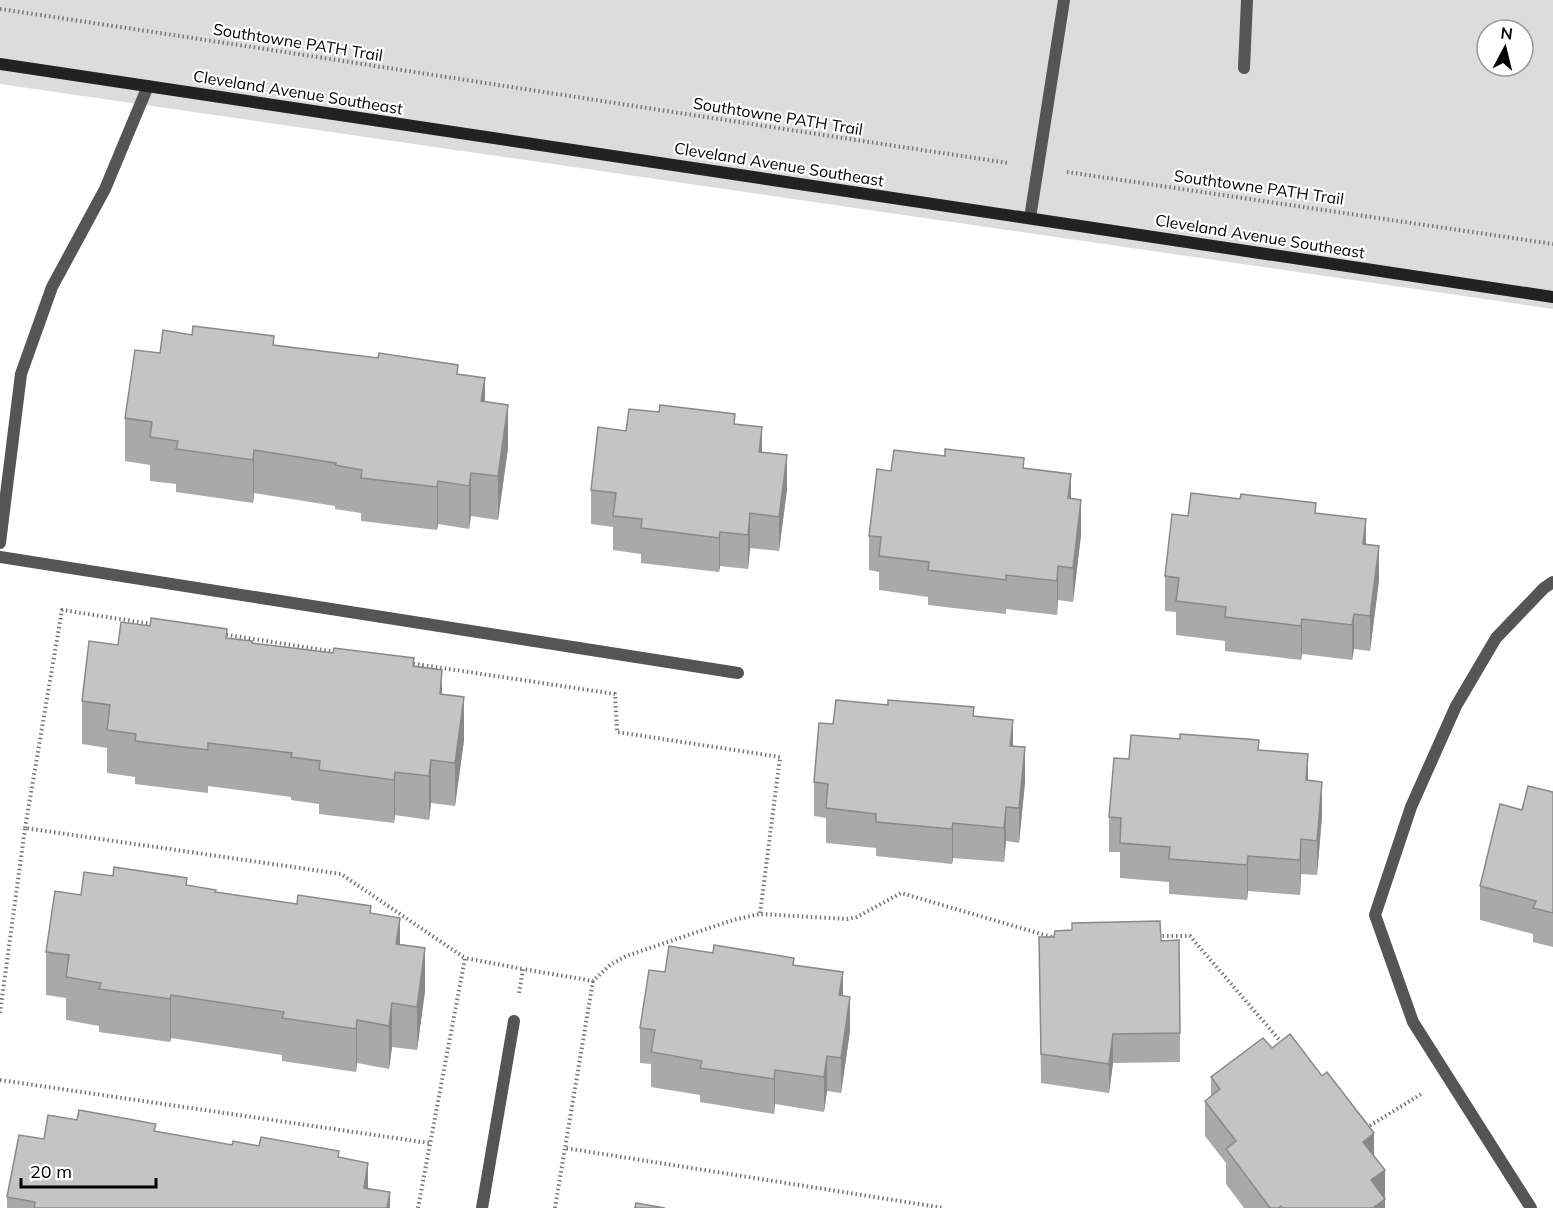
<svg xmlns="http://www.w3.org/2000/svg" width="1553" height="1208" font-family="Mulish,sans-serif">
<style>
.green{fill:#dcdcdc;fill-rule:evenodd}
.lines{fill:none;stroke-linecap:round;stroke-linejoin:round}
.path{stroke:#777;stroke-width:4;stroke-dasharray:1.5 3;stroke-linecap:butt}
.service{stroke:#555;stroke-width:12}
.minor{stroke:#555;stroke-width:12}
.secondary{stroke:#222;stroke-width:12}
.wall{fill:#a9a9a9}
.shaded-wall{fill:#898989}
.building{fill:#c4c4c4;stroke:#898989;stroke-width:1.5}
.labels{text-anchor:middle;stroke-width:4.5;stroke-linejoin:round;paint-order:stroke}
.street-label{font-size:16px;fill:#000;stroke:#fff}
</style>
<rect width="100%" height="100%" fill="#fff"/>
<!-- green -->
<path class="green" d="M 0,0 L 1553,0 L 1553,309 L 0,84 ZM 1487,30 L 1523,30 L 1523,66 L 1487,66 Z"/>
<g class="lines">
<!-- path -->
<g class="path">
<path d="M 0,9 C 337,59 673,113 1009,163"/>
<path d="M 1067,172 L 1553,244"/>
<path d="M 222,634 L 336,652"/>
<path d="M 409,663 L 615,694 L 617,732 L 780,757 L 760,914"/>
<path d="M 25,828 L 62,610 L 152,624"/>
<path d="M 1158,936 L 1190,936 L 1282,1043"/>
<path d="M 593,981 L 565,1148 L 944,1208"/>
<path d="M 519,993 L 523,969 L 593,981 L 610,965 L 626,956 L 733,920 L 760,914 L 847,919 L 857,917 L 901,893 L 1055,938"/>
<path d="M 0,1013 L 25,828 L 341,874 L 465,958"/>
<path d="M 0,1080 L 429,1143"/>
<path d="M 1366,1128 L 1423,1093"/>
<path d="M 418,1208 L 465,958 L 523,969"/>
<path d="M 555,1208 L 565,1148"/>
</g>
<!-- service -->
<path class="service" d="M 1244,68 L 1247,0"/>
<!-- minor -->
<g class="minor">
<path d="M 1030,218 L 1064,0"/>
<path d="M 0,543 L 21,374 L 52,287 L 105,189 L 148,86"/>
<path d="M 0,557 L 738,673"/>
<path d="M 482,1208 L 514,1021"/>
<path d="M 1531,1208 L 1413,1022 L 1375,915 L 1411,807 L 1456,706 L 1496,638 L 1544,588 L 1553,582"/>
</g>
<!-- secondary -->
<path class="secondary" d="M 0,64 L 1553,297"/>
</g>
<!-- wall -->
<g class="wall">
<path d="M 192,335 L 274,345 L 458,374 L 485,402 L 508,448 L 498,520 L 471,516 L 469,529 L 438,524 L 437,530 L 361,521 L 361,513 L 335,509 L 335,506 L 254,493 L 253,503 L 176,492 L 176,484 L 150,481 L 150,465 L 125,461 L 125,418 L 160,353 Z"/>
<path d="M 735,424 L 762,452 L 787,489 L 779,551 L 750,548 L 748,569 L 720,566 L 719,572 L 641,563 L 641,554 L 613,550 L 613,527 L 591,524 L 591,490 Z"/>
<path d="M 1024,468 L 1071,499 L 1081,535 L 1073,602 L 1058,600 L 1057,615 L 1006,609 L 1006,614 L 928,605 L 928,597 L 879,590 L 879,572 L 869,570 L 869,536 L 891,471 Z"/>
<path d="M 1316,513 L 1366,544 L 1379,580 L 1370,651 L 1354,649 L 1352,660 L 1302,654 L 1301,660 L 1225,651 L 1225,641 L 1176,635 L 1176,612 L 1165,611 L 1165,576 L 1188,516 Z"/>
<path d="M 227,638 L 252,643 L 414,667 L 442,694 L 464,740 L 455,806 L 431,803 L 429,820 L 395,815 L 394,823 L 319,814 L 319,804 L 291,800 L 291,797 L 208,786 L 208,793 L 135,784 L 135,777 L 107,773 L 107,748 L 82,744 L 82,701 L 118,645 Z"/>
<path d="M 974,716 L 1013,747 L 1025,782 L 1019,843 L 1006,841 L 1004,862 L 953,858 L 952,864 L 876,856 L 876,848 L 826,843 L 826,818 L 814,816 L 814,782 L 833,724 Z"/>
<path d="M 1259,750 L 1308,781 L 1322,816 L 1317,875 L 1301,874 L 1300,895 L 1248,891 L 1247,900 L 1169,894 L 1169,882 L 1120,878 L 1120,852 L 1109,852 L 1109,817 L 1129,759 Z"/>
<path d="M 1553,792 L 1553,947 L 1533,942 L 1533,934 L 1480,920 L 1480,886 L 1522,810 Z"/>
<path d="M 113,876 L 187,885 L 216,892 L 297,904 L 371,913 L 400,944 L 425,991 L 417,1050 L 392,1047 L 389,1069 L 357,1063 L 356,1072 L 282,1061 L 282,1055 L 171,1038 L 170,1042 L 99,1032 L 99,1026 L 66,1020 L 66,998 L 46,995 L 46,952 L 81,895 Z"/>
<path d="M 1039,937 L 1161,941 L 1180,1033 L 1180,1062 L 1113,1063 L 1109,1093 L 1041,1083 Z"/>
<path d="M 794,965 L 843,996 L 850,1031 L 841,1093 L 827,1091 L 824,1112 L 775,1104 L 774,1114 L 700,1102 L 700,1095 L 651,1087 L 651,1064 L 640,1063 L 640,1028 L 665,972 Z"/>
<path d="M 1272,1048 L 1374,1156 L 1385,1170 L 1385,1208 L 1244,1208 L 1226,1184 L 1226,1163 L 1205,1136 L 1205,1101 L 1211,1096 L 1211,1077 Z"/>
<path d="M 77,1120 L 156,1131 L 232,1145 L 259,1146 L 339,1158 L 368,1188 L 390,1208 L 7,1208 L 7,1197 L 44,1139 Z"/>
</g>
<!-- shaded-wall -->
<g class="shaded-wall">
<path d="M 485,378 L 485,421 L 481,401 Z"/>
<path d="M 508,405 L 508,448 L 498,520 L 498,476 Z"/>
<path d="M 762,427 L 762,462 L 759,452 Z"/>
<path d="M 254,450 L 254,493 L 253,503 L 253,460 Z"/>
<path d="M 787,455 L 787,489 L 779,551 L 779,517 Z"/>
<path d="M 471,473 L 471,516 L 469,529 L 469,486 Z"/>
<path d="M 1071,474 L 1071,508 L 1068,498 Z"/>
<path d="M 438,481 L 438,524 L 437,530 L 437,487 Z"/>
<path d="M 1081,500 L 1081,535 L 1073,602 L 1073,568 Z"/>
<path d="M 750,513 L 750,548 L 748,569 L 748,535 Z"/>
<path d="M 1366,519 L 1366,554 L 1363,544 Z"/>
<path d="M 720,532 L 720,566 L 719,572 L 719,538 Z"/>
<path d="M 1379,546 L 1379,580 L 1370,651 L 1370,616 Z"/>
<path d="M 1058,566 L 1058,600 L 1057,615 L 1057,581 Z"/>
<path d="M 1354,614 L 1354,649 L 1352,660 L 1352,625 Z"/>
<path d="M 1302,619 L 1302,654 L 1301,660 L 1301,626 Z"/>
<path d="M 442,670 L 442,713 L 440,694 Z"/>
<path d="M 464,697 L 464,740 L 455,806 L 455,763 Z"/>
<path d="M 1013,720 L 1013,755 L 1010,746 Z"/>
<path d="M 1025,747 L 1025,782 L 1019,843 L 1019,808 Z"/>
<path d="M 1308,754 L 1308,789 L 1306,780 Z"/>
<path d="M 431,760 L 431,803 L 429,820 L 429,776 Z"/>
<path d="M 395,772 L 395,815 L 394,823 L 394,780 Z"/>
<path d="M 1322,782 L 1322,816 L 1317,875 L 1317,841 Z"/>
<path d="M 1006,807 L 1006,841 L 1004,862 L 1004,828 Z"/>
<path d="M 953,823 L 953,858 L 952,864 L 952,829 Z"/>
<path d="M 1301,839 L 1301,874 L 1300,895 L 1300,860 Z"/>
<path d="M 1248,856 L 1248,891 L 1247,900 L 1247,865 Z"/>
<path d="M 400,918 L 400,961 L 396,944 Z"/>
<path d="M 425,948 L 425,991 L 417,1050 L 417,1007 Z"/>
<path d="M 843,972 L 843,1007 L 839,995 Z"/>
<path d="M 171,995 L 171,1038 L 170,1042 L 170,999 Z"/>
<path d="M 850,997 L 850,1031 L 841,1093 L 841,1058 Z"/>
<path d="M 392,1003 L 392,1047 L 389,1069 L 389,1026 Z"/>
<path d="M 357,1020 L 357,1063 L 356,1072 L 356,1029 Z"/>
<path d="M 1113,1034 L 1113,1063 L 1109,1093 L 1109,1064 Z"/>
<path d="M 827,1056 L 827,1091 L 824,1112 L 824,1077 Z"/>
<path d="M 775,1070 L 775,1104 L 774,1114 L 774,1079 Z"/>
<path d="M 1374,1133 L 1374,1168 L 1363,1142 Z"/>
<path d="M 368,1163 L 368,1206 L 364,1188 Z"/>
<path d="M 1385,1170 L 1385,1208 L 1371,1208 L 1371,1180 Z"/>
<path d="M 390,1192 L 390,1208 L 387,1208 Z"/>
</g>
<!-- building -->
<g class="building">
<path d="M 193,326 L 274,336 L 273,345 L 378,358 L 379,353 L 458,365 L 457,374 L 485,378 L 481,401 L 508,405 L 498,476 L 471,473 L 469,486 L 438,481 L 437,487 L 361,478 L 362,470 L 335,465 L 336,463 L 254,450 L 253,460 L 176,449 L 178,441 L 150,437 L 152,422 L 125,418 L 135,350 L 160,353 L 163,330 L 192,335 Z"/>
<path d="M 660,405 L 735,414 L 734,424 L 762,427 L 759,452 L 787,455 L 779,517 L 750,513 L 748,535 L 720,532 L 719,538 L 641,528 L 642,519 L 613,516 L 616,493 L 591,490 L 598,427 L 626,431 L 629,409 L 659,412 Z"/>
<path d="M 945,449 L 1024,458 L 1023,468 L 1071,474 L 1068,498 L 1081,500 L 1073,568 L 1058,566 L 1057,581 L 1006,575 L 1006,580 L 928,570 L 929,562 L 879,556 L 881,537 L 869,536 L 877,469 L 891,471 L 894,450 L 945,456 Z"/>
<path d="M 1191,493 L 1240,499 L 1241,494 L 1316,503 L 1315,513 L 1366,519 L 1363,544 L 1379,546 L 1370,616 L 1354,614 L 1352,625 L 1302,619 L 1301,626 L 1225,617 L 1226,607 L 1176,601 L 1179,578 L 1165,576 L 1172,514 L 1188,516 Z"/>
<path d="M 151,618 L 227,629 L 226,638 L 252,641 L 252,643 L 333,653 L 334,648 L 414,658 L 413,666 L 442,670 L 440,694 L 464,697 L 455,763 L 431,760 L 429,776 L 395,772 L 394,780 L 319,770 L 320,761 L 291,757 L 292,753 L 208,743 L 208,750 L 135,741 L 136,734 L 107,730 L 110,705 L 82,701 L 89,641 L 118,645 L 121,622 L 150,626 Z"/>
<path d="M 836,700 L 888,705 L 888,700 L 974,707 L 973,716 L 1013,720 L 1010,746 L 1025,747 L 1019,808 L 1006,807 L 1004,828 L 953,823 L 952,829 L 876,822 L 876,814 L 826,808 L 828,784 L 814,782 L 819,723 L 833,724 Z"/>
<path d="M 1180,734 L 1259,740 L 1258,750 L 1308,754 L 1306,780 L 1322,782 L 1317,841 L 1301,839 L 1300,860 L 1248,856 L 1247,865 L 1169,859 L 1170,847 L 1120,843 L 1121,818 L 1109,817 L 1114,758 L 1129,759 L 1131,735 L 1180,739 Z"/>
<path d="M 1528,786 L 1553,792 L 1553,913 L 1533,908 L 1536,901 L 1480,886 L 1500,804 L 1522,810 Z"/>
<path d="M 114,867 L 187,878 L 186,885 L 216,890 L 215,892 L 297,904 L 298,895 L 371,906 L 370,913 L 400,918 L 396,944 L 425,948 L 417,1007 L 392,1003 L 389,1026 L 357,1020 L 356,1029 L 282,1018 L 284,1012 L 171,995 L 170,999 L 99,989 L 101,983 L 66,977 L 69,955 L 46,952 L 55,891 L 81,895 L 84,872 L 113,876 Z"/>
<path d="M 1160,921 L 1161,941 L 1179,940 L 1180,1033 L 1113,1034 L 1109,1064 L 1041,1054 L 1039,937 L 1054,937 L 1055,931 L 1072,930 L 1072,923 Z"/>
<path d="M 714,945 L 794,958 L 793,965 L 843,972 L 839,995 L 850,997 L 841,1058 L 827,1056 L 824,1077 L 775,1070 L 774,1079 L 700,1068 L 702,1061 L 651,1052 L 655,1030 L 640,1028 L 649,970 L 665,972 L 669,946 L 713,953 Z"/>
<path d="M 1290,1034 L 1322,1076 L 1327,1072 L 1374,1133 L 1363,1142 L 1385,1170 L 1371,1180 L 1385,1199 L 1373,1208 L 1282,1208 L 1281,1206 L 1278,1208 L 1270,1208 L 1226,1149 L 1236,1141 L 1205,1101 L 1220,1089 L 1211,1077 L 1263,1038 L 1272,1048 Z"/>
<path d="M 79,1110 L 156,1124 L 154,1131 L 232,1145 L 233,1141 L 259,1146 L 261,1137 L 339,1151 L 338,1157 L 368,1163 L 364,1188 L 390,1192 L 387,1208 L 34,1208 L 35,1202 L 7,1197 L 19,1135 L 44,1139 L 48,1115 L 77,1120 Z"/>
<path d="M 636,1203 L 665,1208 L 635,1208 Z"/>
</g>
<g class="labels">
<!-- street labels -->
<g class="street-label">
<text transform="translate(298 42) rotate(9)" y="6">Southtowne PATH Trail</text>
<text transform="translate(298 92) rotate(9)" y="6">Cleveland Avenue Southeast</text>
<text transform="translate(778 116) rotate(9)" y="6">Southtowne PATH Trail</text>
<text transform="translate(779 164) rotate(9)" y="6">Cleveland Avenue Southeast</text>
<text transform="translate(1259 187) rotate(8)" y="6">Southtowne PATH Trail</text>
<text transform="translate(1260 236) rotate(9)" y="6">Cleveland Avenue Southeast</text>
</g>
</g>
<!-- north arrow -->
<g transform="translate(1505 48) rotate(7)"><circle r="28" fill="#ffffff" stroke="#999999" stroke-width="1.5"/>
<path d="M0-4.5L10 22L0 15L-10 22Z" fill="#000000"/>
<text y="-9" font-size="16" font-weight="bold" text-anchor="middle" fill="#000000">N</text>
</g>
<!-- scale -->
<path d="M21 1178v9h135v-9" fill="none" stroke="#000000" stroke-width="3"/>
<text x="30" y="1178" font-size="18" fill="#000000" stroke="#ffffff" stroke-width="4.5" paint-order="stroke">20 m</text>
</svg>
